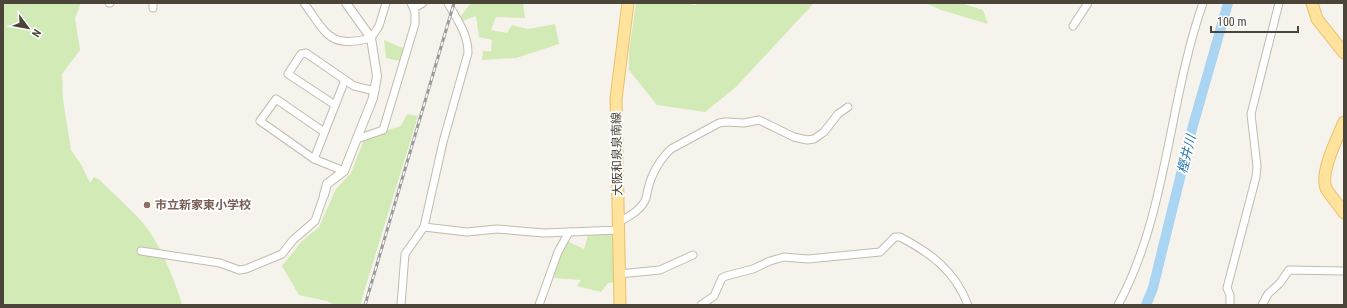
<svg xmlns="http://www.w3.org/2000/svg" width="1347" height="308" font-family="'Roboto Condensed','Noto Sans JP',sans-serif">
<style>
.green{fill:#d2eab5}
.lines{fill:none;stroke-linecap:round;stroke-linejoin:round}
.river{stroke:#a9d4f2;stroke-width:10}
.minor-casing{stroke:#c2bbae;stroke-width:9}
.tertiary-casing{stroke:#c2bbae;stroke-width:10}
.primary-casing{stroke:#e6c16a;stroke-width:13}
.minor{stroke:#fff;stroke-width:7}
.tertiary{stroke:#fff;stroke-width:8}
.primary{stroke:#ffe39c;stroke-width:11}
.rail-casing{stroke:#9a9a9a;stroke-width:3}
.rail{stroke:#fff;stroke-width:1.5;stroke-dasharray:4.5;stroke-linecap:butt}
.education-dot{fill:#8d6e63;stroke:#fff;stroke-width:1.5}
.labels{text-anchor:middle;stroke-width:4;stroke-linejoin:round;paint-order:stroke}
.street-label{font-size:12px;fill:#4b4439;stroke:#fff}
.education-label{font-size:12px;font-weight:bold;fill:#785e54;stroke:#fff;text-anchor:start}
.water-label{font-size:13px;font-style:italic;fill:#2e7ab2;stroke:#fff}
</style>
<rect width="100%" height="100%" fill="#f6f3ec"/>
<!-- green -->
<g class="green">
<path d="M 3,3 L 81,3 L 75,18 L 80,50 L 62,74 L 63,100 L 71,150 L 82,166 L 90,183 L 94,177 L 100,180 C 115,196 133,210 146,227 C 160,244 176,283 182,305 L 3,305 Z"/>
<path d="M 471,3 L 523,3 L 525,18 L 496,17 L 491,30 L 507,33 L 512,25 L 528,29 L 555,24 L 559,44 L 516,58 L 482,60 L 483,51 L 491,51 L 492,40 L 479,37 L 476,16 L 462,21 L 460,17 Z"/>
<path d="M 636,3 L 686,3 L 695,5 L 697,3 L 814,3 L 736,87 L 705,112 L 657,105 L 629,70 L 629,52 Z"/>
<path d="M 925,3 L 961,3 L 983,10 L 988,24 L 941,10 Z"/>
<path d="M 384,40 L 405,49 L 400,61 L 386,58 Z"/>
<path d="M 407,114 L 418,116 L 360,305 L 335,305 L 327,301 L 299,295 L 282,266 L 302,241 L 319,227 L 336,189 L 351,173 L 363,142 L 388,130 L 401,126 Z"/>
<path d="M 589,232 L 615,234 L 616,282 L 608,283 L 601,292 L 577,286 L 581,280 L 554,278 L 556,262 L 567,241 L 584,249 Z"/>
</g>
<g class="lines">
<!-- river -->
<path class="river" d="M 1146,305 L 1153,288 L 1192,129 L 1228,3"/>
<defs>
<g id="minor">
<path d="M 109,3 L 110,3"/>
<path d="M 304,3 C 327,34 329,49 371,38 L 379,26 L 386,3"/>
<path d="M 153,8 L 153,3"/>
<path d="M 414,8 L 423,3"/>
<path d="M 1073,26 L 1088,3"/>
<path d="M 335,105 L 288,74 L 301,54 L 306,53 L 354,86 L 375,91"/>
<path d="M 324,132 L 276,99 L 260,121 L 314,159 L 344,171"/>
<path d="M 357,139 L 383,130 L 415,24 L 415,12 L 411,3"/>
<path d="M 314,159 L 345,80"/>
<path d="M 619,222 C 628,217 642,210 646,198 C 647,195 647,192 648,189 C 651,175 660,159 671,149 L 719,123 L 726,122 L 744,123 L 759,120 L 794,137 L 807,140 L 814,139 L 824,132 L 838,114 L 848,107"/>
<path d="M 424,227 L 467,232 L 497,229 L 544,233 L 619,230"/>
<path d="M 141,251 L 220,263 L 239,270 L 246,269 L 282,254 L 293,240 L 315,221 L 324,195"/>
<path d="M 619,274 L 660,270 L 693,255"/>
<path d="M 401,305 L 405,254 L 424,227 L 443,142 L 468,53 C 468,33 457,20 448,3"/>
<path d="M 539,305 L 558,252 L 569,232"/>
<path d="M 701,305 L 714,296 L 722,278 L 726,276 L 753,269 L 770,261 L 784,257 L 808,259 L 880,252 L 895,237 L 900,237 C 931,253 955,271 968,305"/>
<path d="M 1118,305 C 1167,216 1169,99 1203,3"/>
<path d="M 1230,305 L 1230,295 L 1227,288 L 1256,177 L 1257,166 L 1251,114 L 1279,3"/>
<path d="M 1262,305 L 1268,294 L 1280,283 L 1289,270 L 1344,271"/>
</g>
<path id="tertiary" d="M 324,195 L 327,184 L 344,171 L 373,98 L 377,76 L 371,38 L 346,3"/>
<g id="primary">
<path d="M 1312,3 L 1317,19 L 1344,53"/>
<path d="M 1344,122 C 1338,137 1318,175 1327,190 C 1332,198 1339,205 1344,213"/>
<path d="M 620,305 L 616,99 L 628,3"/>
</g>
</defs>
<!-- minor casing -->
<use href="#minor" class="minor-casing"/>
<!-- tertiary casing -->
<use href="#tertiary" class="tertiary-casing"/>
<!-- primary casing -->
<use href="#primary" class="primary-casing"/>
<!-- minor -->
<use href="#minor" class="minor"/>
<!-- tertiary -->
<use href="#tertiary" class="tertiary"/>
<!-- primary -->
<use href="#primary" class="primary"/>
<defs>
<path id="rail" d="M 365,305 L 454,3"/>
</defs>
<!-- rail casing -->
<use href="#rail" class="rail-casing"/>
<!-- rail -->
<use href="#rail" class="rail"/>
</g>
<!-- markers -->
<circle class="education-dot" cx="147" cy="205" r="4"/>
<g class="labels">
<!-- street labels -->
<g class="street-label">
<text transform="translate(617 154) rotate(-91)" y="4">大阪和泉泉南線</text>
</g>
<!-- education labels -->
<g class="education-label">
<text x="155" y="209">市立新家東小学校</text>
</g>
<!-- water labels -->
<g class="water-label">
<text transform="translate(1186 154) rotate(-76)" y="5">樫井川</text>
</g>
</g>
<!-- border -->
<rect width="1347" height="308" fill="none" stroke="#4b4439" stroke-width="8"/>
<!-- north arrow -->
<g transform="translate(28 28) rotate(122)" stroke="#ffffff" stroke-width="3" paint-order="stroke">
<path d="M0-3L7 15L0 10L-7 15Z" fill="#4b4439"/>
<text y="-6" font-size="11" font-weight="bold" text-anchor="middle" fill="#4b4439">N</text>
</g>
<!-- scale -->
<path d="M1211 26v6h87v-6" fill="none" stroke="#4b4439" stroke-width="2"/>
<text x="1217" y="26" font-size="12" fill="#4b4439" stroke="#ffffff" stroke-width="3" paint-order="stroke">100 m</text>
</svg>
